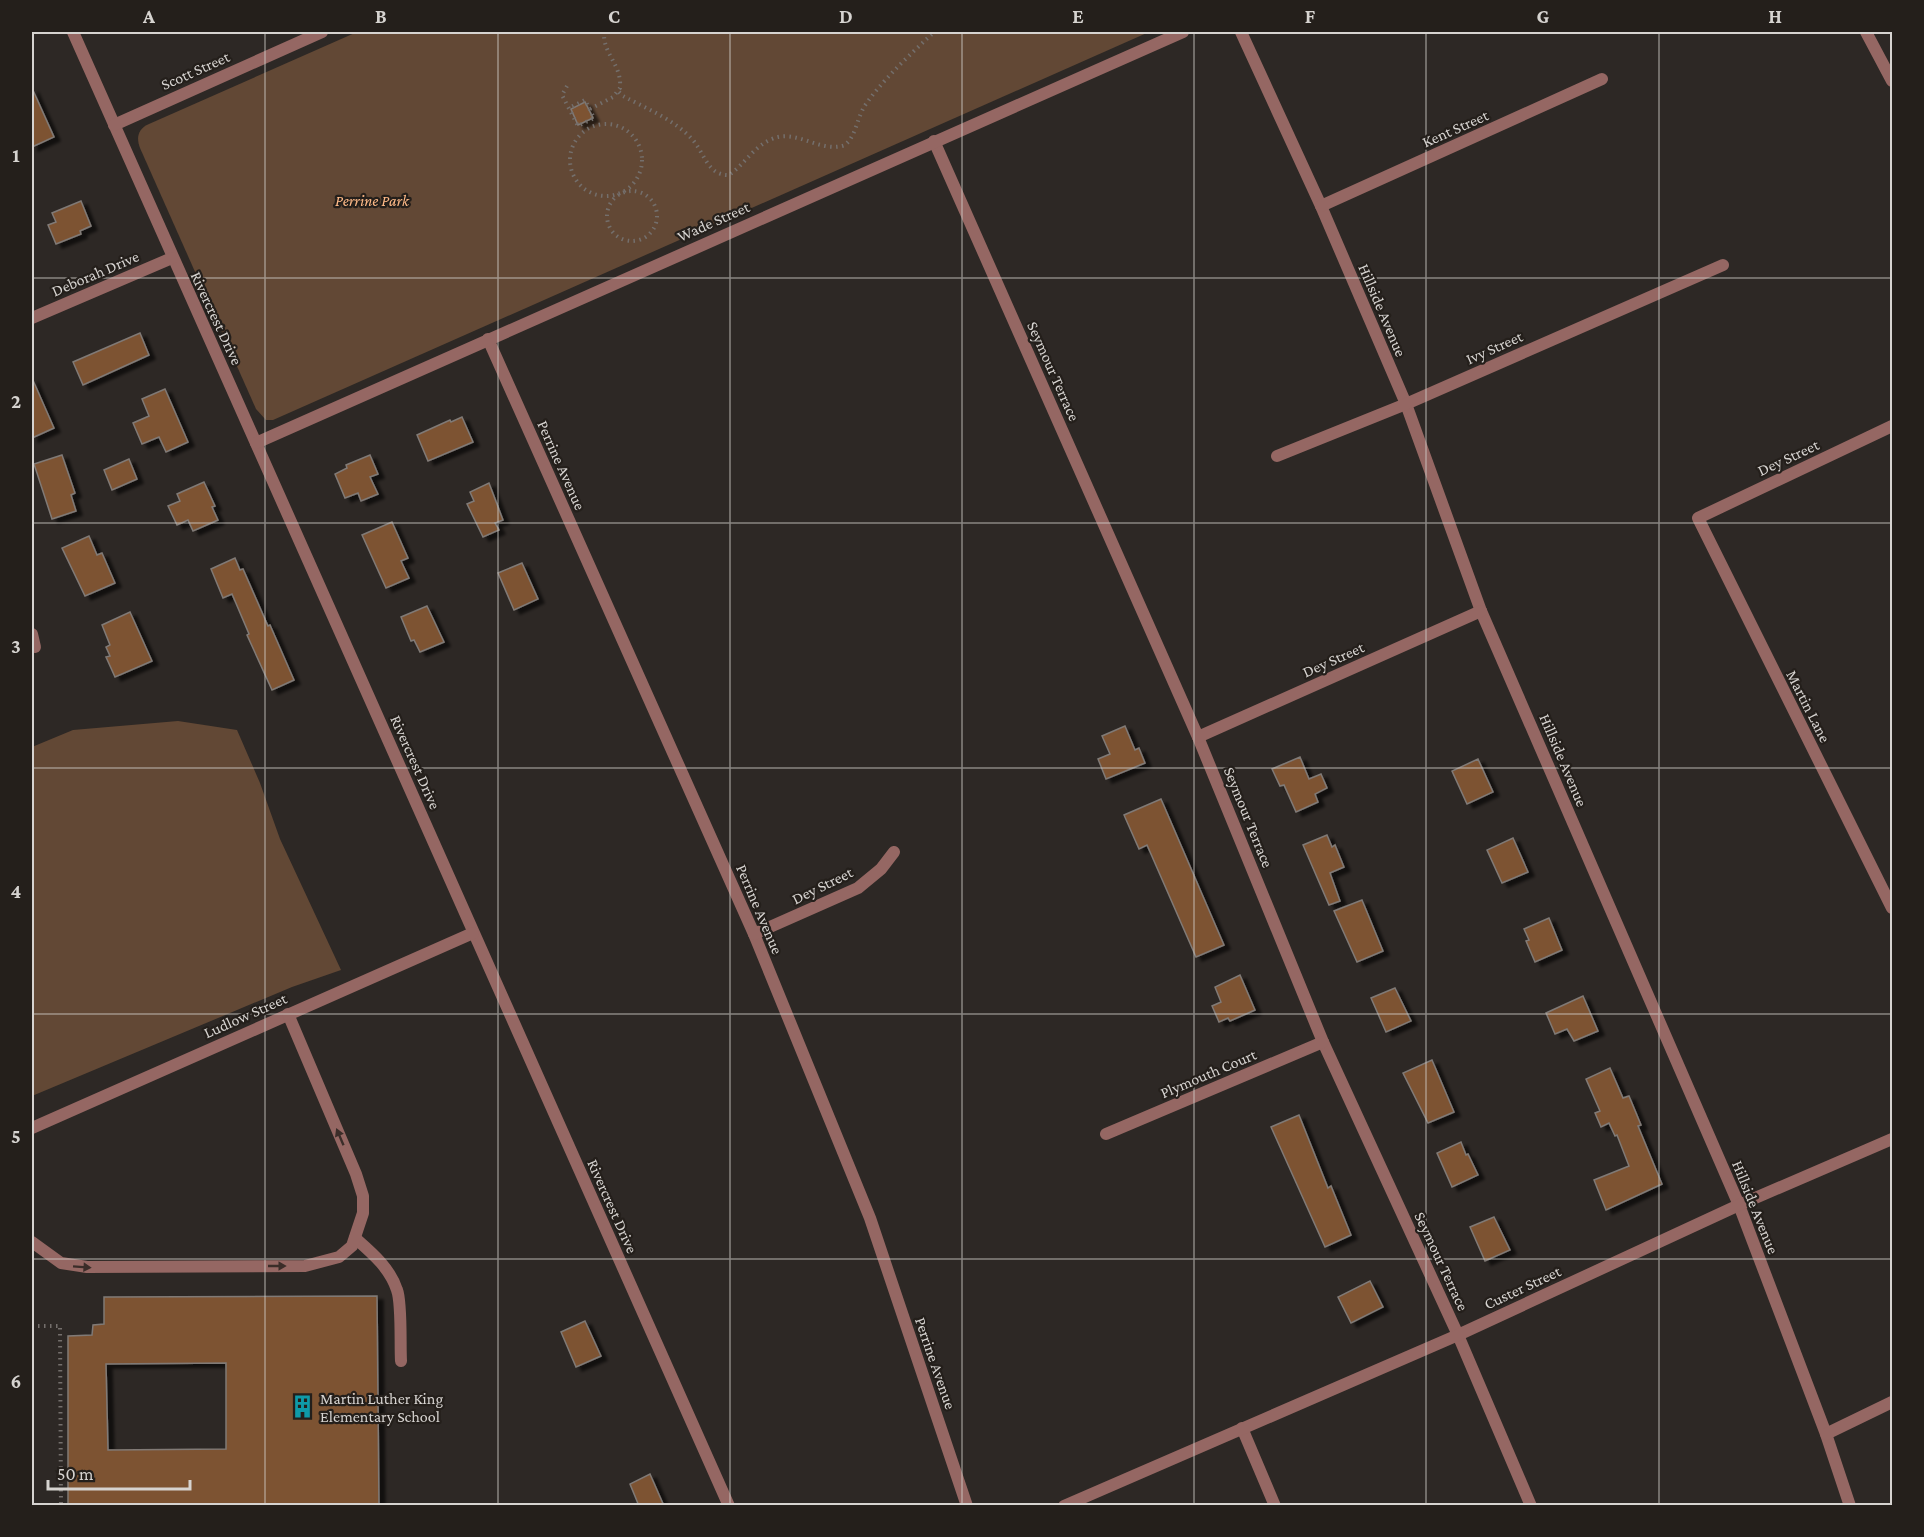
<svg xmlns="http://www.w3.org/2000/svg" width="1924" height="1537" font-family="'Crimson Pro',serif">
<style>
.green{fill:#624835}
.building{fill:#7d5333;stroke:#807a76;stroke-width:1.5;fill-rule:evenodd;filter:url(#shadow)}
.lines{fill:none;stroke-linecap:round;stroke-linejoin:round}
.path{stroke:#746f6c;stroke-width:4;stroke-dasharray:1.5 4.5;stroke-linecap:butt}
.lane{stroke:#956763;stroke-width:12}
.street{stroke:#956763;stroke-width:12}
.oneway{fill:#3b2d29}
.grid{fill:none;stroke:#d6d3d0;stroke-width:1.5;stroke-opacity:0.55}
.labels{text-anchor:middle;stroke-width:4.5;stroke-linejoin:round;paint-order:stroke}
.street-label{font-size:16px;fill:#d6d3d0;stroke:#241f1b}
.park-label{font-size:16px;font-style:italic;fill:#ffba88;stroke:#241f1b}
.poi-label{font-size:16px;fill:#d6d3d0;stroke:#241f1b;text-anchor:start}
.neatline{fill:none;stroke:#d6d3d0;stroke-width:2}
.grid-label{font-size:20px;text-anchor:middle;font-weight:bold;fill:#d6d3d0}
</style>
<defs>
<filter id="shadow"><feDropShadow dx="6" dy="4" stdDeviation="1.5" flood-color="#0009"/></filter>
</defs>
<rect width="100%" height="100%" fill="#2d2825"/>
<!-- green -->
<g class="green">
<path d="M 357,32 L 1149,32 L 273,420 L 266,420 L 256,409 L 140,148 C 136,137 138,129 149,124 Z"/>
<path d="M 178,721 L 237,730 L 260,783 L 280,839 L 341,970 L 292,987 L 32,1096 L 32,747 L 73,730 Z"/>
</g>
<!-- building -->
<g class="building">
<path d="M 32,88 L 54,137 L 32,147 Z"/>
<path d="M 585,102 L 593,118 L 578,125 L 571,109 Z"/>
<path d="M 81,201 L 91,226 L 80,231 L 81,234 L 56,244 L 48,225 L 56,222 L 52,213 Z"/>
<path d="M 140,333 L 149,355 L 83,385 L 73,362 Z"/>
<path d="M 32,378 L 54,428 L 32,438 Z"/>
<path d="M 165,389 L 188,442 L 166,452 L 159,437 L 142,444 L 133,423 L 149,416 L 142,399 Z"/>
<path d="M 462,417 L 473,442 L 428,461 L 417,435 L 450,420 L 451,422 Z"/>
<path d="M 62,455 L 75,493 L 71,495 L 76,511 L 52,519 L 34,464 Z"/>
<path d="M 370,455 L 378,474 L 370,477 L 378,494 L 361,501 L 358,493 L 345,498 L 335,474 L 347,468 L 346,465 Z"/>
<path d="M 129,459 L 137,479 L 112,490 L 104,470 Z"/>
<path d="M 204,482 L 215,506 L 212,507 L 218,520 L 193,531 L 188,520 L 177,525 L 168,506 L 180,501 L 177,494 Z"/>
<path d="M 489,483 L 503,520 L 495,523 L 499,530 L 483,537 L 467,504 L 474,501 L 470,492 Z"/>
<path d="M 392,522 L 408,558 L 401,561 L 409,578 L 386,588 L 362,535 Z"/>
<path d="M 89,536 L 97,555 L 102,553 L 115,583 L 85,596 L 62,548 Z"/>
<path d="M 235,558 L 240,570 L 243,569 L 268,626 L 270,625 L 294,680 L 272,690 L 247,635 L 249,634 L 232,594 L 223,598 L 211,569 Z"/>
<path d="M 522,563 L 538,599 L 514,610 L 498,573 Z"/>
<path d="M 427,606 L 444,642 L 420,652 L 414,640 L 411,641 L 401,617 Z"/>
<path d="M 130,612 L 152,661 L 115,677 L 106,657 L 110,656 L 106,647 L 110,645 L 102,625 Z"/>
<path d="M 1125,726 L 1135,750 L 1139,748 L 1145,763 L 1106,779 L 1098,759 L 1110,754 L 1102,736 Z"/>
<path d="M 1300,757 L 1309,779 L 1321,774 L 1327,788 L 1315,794 L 1318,802 L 1296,812 L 1284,785 L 1280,786 L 1272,769 Z"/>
<path d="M 1478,759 L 1493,792 L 1467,804 L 1452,771 Z"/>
<path d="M 1161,799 L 1224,945 L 1196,957 L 1147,845 L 1139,849 L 1124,815 Z"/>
<path d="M 1327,835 L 1332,847 L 1335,845 L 1344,867 L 1330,873 L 1340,901 L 1329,905 L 1303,845 Z"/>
<path d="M 1513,838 L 1528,872 L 1502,883 L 1487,850 Z"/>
<path d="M 1362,900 L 1383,951 L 1357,962 L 1334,911 Z"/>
<path d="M 1549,918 L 1562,950 L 1535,962 L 1526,941 L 1529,940 L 1524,929 Z"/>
<path d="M 1240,975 L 1255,1010 L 1230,1021 L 1228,1018 L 1219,1022 L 1212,1006 L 1221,1002 L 1215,987 Z"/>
<path d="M 1395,988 L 1411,1021 L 1386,1032 L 1371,998 Z"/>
<path d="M 1583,996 L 1598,1031 L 1574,1041 L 1567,1029 L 1555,1034 L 1546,1013 Z"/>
<path d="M 1432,1060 L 1454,1112 L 1428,1123 L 1403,1073 Z"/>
<path d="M 1610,1068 L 1623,1098 L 1629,1096 L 1641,1125 L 1638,1126 L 1662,1184 L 1606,1210 L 1594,1180 L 1629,1166 L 1617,1135 L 1615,1136 L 1609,1123 L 1601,1127 L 1595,1113 L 1600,1111 L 1586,1079 Z"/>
<path d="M 1299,1115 L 1328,1188 L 1331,1186 L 1351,1235 L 1325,1247 L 1271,1127 Z"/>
<path d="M 1461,1142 L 1466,1155 L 1468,1154 L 1478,1175 L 1452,1187 L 1437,1153 Z"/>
<path d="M 1494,1217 L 1510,1250 L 1485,1261 L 1470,1227 Z"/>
<path d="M 1370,1281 L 1383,1307 L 1351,1323 L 1338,1297 Z"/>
<path d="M 377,1296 L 379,1506 L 68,1506 L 68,1336 L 92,1335 L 93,1325 L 104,1324 L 104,1297 ZM 226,1363 L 226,1449 L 108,1450 L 106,1364 Z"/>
<path d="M 585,1321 L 601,1356 L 576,1367 L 561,1332 Z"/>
<path d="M 650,1474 L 664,1506 L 639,1506 L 630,1484 Z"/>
</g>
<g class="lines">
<!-- path -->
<g class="path">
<path d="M 567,86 L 562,95 L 578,126 L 594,118 L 585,100 L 569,108"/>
<path d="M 619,92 L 623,96 C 645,108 673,119 691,138 C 704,151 707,176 729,175 C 744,165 754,146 772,139 C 796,128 821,154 845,145 C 857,135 857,116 866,104 C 885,77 911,54 934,32"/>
<path d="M 590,109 L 613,97 L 620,88 C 622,64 603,55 604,32"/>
<circle cx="606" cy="160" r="36"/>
<circle cx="632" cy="216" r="25"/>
<path d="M 32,1326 L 60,1326 L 61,1506"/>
</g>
<!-- lane -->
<path class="lane" d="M 355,1238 C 372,1253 390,1268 397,1290 C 402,1303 400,1345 401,1361"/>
<!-- street -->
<g class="street">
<path d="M 73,32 C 289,524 511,1014 729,1506"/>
<path d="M 1241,32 L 1321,206 L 1406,404 L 1481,611 L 1739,1205 L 1826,1434 L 1850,1506"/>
<path d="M 1866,32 L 1892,81"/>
<path d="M 114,125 L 322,32"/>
<path d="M 934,141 L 1198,737 L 1323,1042 L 1458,1335 L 1531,1506"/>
<path d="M 1321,206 L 1602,79"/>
<path d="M 32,318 L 172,258"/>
<path d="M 488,339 L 754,934 L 870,1218 L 967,1506"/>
<path d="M 1892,426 L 1698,518 L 1892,908"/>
<path d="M 256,443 L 1183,32"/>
<path d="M 1277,456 L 1406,404 L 1723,265"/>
<path d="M 32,634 L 35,647"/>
<path d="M 1198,737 L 1481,611"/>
<path d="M 754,934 L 858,888 L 881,869 L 894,852"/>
<path d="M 32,1128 L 473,933"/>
<path d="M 1106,1134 L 1323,1042"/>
<path d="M 32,1242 L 61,1263 L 87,1267 L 305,1266 L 339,1257 L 352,1246 L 363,1213 L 363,1196 L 356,1174 L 288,1014"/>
<path d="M 1242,1428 L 1275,1506"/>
<path d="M 1826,1434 L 1892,1402"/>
<path d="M 1064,1506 L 1458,1335 L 1739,1205 L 1892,1139"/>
</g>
</g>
<!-- one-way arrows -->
<defs><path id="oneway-solid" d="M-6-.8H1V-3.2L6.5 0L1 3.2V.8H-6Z" transform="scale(1.5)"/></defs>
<g class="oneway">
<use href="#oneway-solid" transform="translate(340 1137) rotate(-113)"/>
<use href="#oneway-solid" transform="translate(277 1266)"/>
<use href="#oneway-solid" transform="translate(82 1267) rotate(4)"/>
</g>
<!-- grid -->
<path class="grid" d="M 265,32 L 265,1506M 498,32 L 498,1506M 730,32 L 730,1506M 962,32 L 962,1506M 1194,32 L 1194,1506M 1426,32 L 1426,1506M 1659,32 L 1659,1506M 32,278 L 1892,278M 32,523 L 1892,523M 32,768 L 1892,768M 32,1014 L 1892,1014M 32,1259 L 1892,1259"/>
<!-- icons -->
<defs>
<symbol id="building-bare" viewBox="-9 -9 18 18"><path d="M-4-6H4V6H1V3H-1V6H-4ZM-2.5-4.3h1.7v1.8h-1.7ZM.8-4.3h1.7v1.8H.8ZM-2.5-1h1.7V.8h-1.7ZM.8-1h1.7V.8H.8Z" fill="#0f9aa8" stroke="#241f1b" stroke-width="2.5" paint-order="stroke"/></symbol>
</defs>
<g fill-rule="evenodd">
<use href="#building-bare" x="286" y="1390" width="33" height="33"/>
</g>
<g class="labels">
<!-- street labels -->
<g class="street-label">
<text transform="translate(195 70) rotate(-24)" y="6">Scott Street</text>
<text transform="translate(1455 128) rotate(-24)" y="6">Kent Street</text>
<text transform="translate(713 221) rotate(-24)" y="6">Wade Street</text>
<text transform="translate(95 273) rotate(-23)" y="6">Deborah Drive</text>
<text transform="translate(1383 310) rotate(67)" y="6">Hillside Avenue</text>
<text transform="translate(217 318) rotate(65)" y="6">Rivercrest Drive</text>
<text transform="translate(1494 347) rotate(-24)" y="6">Ivy Street</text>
<text transform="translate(1054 371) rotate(66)" y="6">Seymour Terrace</text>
<text transform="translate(1788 457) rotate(-25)" y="6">Dey Street</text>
<text transform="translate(562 465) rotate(66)" y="6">Perrine Avenue</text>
<text transform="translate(1333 659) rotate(-24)" y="6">Dey Street</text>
<text transform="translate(1809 706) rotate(63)" y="6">Martin Lane</text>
<text transform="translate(1564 760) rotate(67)" y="6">Hillside Avenue</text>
<text transform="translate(416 762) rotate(66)" y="6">Rivercrest Drive</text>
<text transform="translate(1249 817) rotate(68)" y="6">Seymour Terrace</text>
<text transform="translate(822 885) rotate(-26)" y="6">Dey Street</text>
<text transform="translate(760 909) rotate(67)" y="6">Perrine Avenue</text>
<text transform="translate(245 1015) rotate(-24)" y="6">Ludlow Street</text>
<text transform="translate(1208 1073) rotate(-23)" y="6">Plymouth Court</text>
<text transform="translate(613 1206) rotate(66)" y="6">Rivercrest Drive</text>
<text transform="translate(1756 1207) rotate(68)" y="6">Hillside Avenue</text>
<text transform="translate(1442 1261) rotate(65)" y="6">Seymour Terrace</text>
<text transform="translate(1522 1287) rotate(-25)" y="6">Custer Street</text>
<text transform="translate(936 1363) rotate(71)" y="6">Perrine Avenue</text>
</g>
<!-- park labels -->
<g class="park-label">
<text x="372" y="206">Perrine Park</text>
</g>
<!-- poi labels -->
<g class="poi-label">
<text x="320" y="1404">Martin Luther King<tspan x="320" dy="18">Elementary School</tspan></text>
</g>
</g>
<!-- border -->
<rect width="1924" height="1537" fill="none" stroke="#241f1b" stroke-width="66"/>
<!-- scale -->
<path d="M48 1480v9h142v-9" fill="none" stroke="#d6d3d0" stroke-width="3"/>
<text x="57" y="1480" font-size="18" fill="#d6d3d0" stroke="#241f1b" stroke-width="4.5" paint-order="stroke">50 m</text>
<rect x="33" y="33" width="1858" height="1471" class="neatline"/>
<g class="grid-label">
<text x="149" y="23">A</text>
<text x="381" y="23">B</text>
<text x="614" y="23">C</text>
<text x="846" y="23">D</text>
<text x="1078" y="23">E</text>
<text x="1310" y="23">F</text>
<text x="1543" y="23">G</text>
<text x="1775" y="23">H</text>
<text x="16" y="162">1</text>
<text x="16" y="408">2</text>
<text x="16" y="653">3</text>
<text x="16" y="898">4</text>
<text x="16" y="1143">5</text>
<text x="16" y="1388">6</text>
</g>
</svg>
